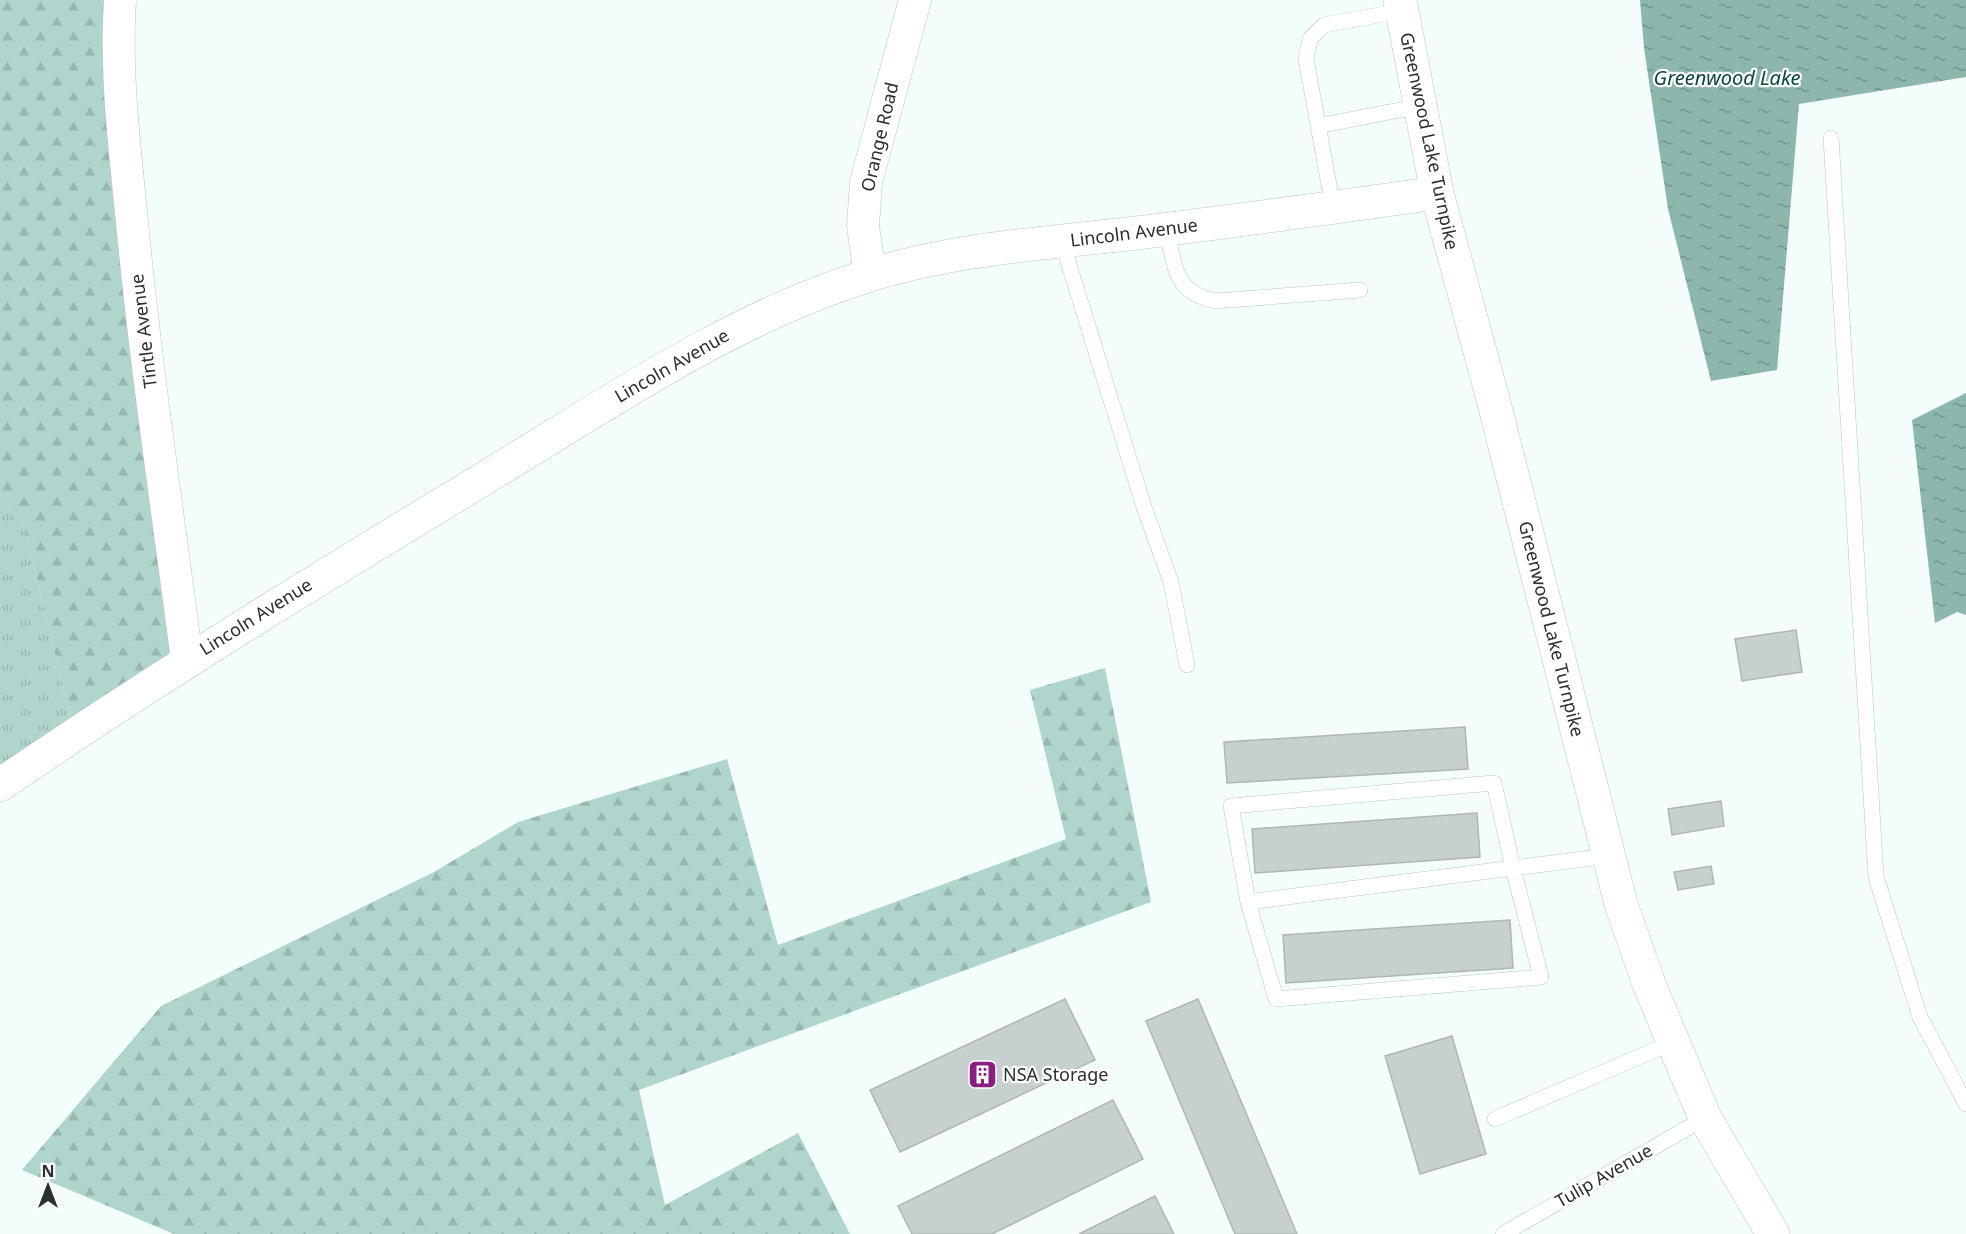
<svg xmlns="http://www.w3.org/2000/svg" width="1966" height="1234" font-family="'Noto Sans',sans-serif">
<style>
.grass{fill:url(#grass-tufts)}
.forest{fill:url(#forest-firs)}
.water{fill:url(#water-ripples)}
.building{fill:#c6d0ce;stroke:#adb7b5;stroke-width:1.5}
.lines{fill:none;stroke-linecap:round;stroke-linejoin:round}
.lane-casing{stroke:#bcc6c3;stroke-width:16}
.street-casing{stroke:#bcc6c3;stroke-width:33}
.secondary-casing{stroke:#bcc6c3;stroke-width:34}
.lane{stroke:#fff;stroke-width:15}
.street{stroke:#fff;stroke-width:32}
.secondary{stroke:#fff;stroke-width:33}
.labels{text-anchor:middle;stroke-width:4.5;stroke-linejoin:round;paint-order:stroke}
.street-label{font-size:18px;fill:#2b2f2e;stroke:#fff}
.poi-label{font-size:18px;fill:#2b2f2e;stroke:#fff;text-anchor:start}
.water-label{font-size:20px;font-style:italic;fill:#06463c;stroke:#fff}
</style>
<defs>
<pattern id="grass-tufts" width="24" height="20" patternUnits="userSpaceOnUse" patternTransform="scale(1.5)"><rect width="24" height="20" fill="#b0d5cc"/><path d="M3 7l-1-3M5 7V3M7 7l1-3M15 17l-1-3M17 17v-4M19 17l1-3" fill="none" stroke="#98b7b0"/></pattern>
<pattern id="forest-firs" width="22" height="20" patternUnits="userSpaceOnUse" patternTransform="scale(1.5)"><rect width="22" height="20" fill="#b0d5cc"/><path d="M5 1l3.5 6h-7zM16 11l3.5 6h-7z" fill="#98b7b0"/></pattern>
<pattern id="water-ripples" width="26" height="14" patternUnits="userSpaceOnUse" patternTransform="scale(1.5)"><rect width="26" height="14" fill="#8db7ad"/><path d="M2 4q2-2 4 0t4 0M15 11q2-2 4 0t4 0" fill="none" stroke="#73958d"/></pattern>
</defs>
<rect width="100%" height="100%" fill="#f3fefb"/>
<!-- grass -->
<path class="grass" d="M 0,494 L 24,526 L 73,728 L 0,790 Z"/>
<!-- forest -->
<g class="forest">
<path d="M 0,0 L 127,0 L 189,654 L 73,728 L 24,526 L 0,494 Z"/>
<path d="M 1105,668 L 1151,902 L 639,1090 L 665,1205 L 798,1133 L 850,1234 L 174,1234 L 22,1170 L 161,1006 L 434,872 L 518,822 L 727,759 L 778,945 L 1066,839 L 1030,690 Z"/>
</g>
<!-- water -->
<g class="water">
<path d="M 1640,0 L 1966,0 L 1966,77 L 1799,104 L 1777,370 L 1711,381 L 1668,209 L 1644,48 Z"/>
<path d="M 1966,393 L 1966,615 L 1957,612 L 1935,623 L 1912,420 Z"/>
</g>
<!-- building -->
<g class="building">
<path d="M 1796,630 L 1802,672 L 1742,681 L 1735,639 Z"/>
<path d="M 1465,727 L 1468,769 L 1227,783 L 1224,742 Z"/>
<path d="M 1721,801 L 1724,826 L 1672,835 L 1668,809 Z"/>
<path d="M 1477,813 L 1480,857 L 1255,873 L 1252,829 Z"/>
<path d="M 1711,866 L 1714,884 L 1678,890 L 1674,872 Z"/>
<path d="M 1510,920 L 1513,968 L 1286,983 L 1283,935 Z"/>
<path d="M 1065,999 L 1095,1060 L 900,1152 L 870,1090 Z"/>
<path d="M 1198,999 L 1297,1234 L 1235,1234 L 1146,1021 Z"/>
<path d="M 1452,1036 L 1486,1154 L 1420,1174 L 1385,1056 Z"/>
<path d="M 1113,1100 L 1143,1159 L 992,1234 L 912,1234 L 898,1206 Z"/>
<path d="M 1155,1196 L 1174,1234 L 1079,1234 Z"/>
</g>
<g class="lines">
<defs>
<g id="lane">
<path d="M 1318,126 L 1420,106"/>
<path d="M 1831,138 L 1876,877 L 1920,1017 L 1966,1104"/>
<path d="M 1333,207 L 1306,59 L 1310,39 L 1324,25 L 1401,11"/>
<path d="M 1166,230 C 1177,268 1172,291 1215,301 L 1360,290"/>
<path d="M 1062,242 L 1144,507 L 1171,582 L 1187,665"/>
<path d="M 1248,902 L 1513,868 L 1541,977 L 1276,999 L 1248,902 L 1231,806 L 1494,783 L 1513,868 L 1608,856"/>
<path d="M 1495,1119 L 1673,1042"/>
<path d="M 1503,1234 L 1705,1118"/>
</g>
<g id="street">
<path d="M 120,0 C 115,72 125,151 132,222 C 146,369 168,514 187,660"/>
<path d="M 870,275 L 863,226 L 866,182 L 915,0"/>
</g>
<g id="secondary">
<path d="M 1400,0 L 1437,193 L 1493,399 L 1621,904 L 1649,984 L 1705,1118 L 1773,1234"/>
<path d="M 0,785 C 162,674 330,572 498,470 C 618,397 735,317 870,275 C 957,248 1048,243 1137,233 C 1237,221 1337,207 1437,193"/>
</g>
</defs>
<!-- lane casing -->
<use href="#lane" class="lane-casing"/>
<!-- street casing -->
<use href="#street" class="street-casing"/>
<!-- secondary casing -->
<use href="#secondary" class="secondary-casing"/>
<!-- lane -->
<use href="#lane" class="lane"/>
<!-- street -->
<use href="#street" class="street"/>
<!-- secondary -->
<use href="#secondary" class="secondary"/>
</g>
<!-- icons -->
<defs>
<symbol id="building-square" viewBox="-11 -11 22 22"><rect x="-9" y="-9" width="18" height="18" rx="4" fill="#891f85" stroke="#fff"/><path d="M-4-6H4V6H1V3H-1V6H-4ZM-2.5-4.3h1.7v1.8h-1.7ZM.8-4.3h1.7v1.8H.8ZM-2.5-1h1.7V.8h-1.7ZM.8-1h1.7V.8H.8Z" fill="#fff"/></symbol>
</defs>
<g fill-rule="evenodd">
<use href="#building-square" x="966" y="1058" width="33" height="33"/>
</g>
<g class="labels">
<!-- street labels -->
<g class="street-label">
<text transform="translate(880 137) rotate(-77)" y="6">Orange Road</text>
<text transform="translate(1429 141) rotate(78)" y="6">Greenwood Lake Turnpike</text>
<text transform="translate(1134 233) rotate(-7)" y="6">Lincoln Avenue</text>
<text transform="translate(144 331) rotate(-97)" y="6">Tintle Avenue</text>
<text transform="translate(672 366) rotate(-30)" y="6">Lincoln Avenue</text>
<text transform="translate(256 617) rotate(-32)" y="6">Lincoln Avenue</text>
<text transform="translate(1551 629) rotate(76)" y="6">Greenwood Lake Turnpike</text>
<text transform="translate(1604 1176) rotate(-30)" y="6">Tulip Avenue</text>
</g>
<!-- poi labels -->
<g class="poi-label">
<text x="1003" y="1081">NSA Storage</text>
</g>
<!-- water labels -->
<g class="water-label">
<text x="1727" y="85">Greenwood Lake</text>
</g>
</g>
<!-- north arrow -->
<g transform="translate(48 1186)" stroke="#ffffff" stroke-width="4.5" paint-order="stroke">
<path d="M0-4.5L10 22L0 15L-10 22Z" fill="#2b2f2e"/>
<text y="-9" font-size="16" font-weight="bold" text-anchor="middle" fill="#2b2f2e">N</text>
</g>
</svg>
